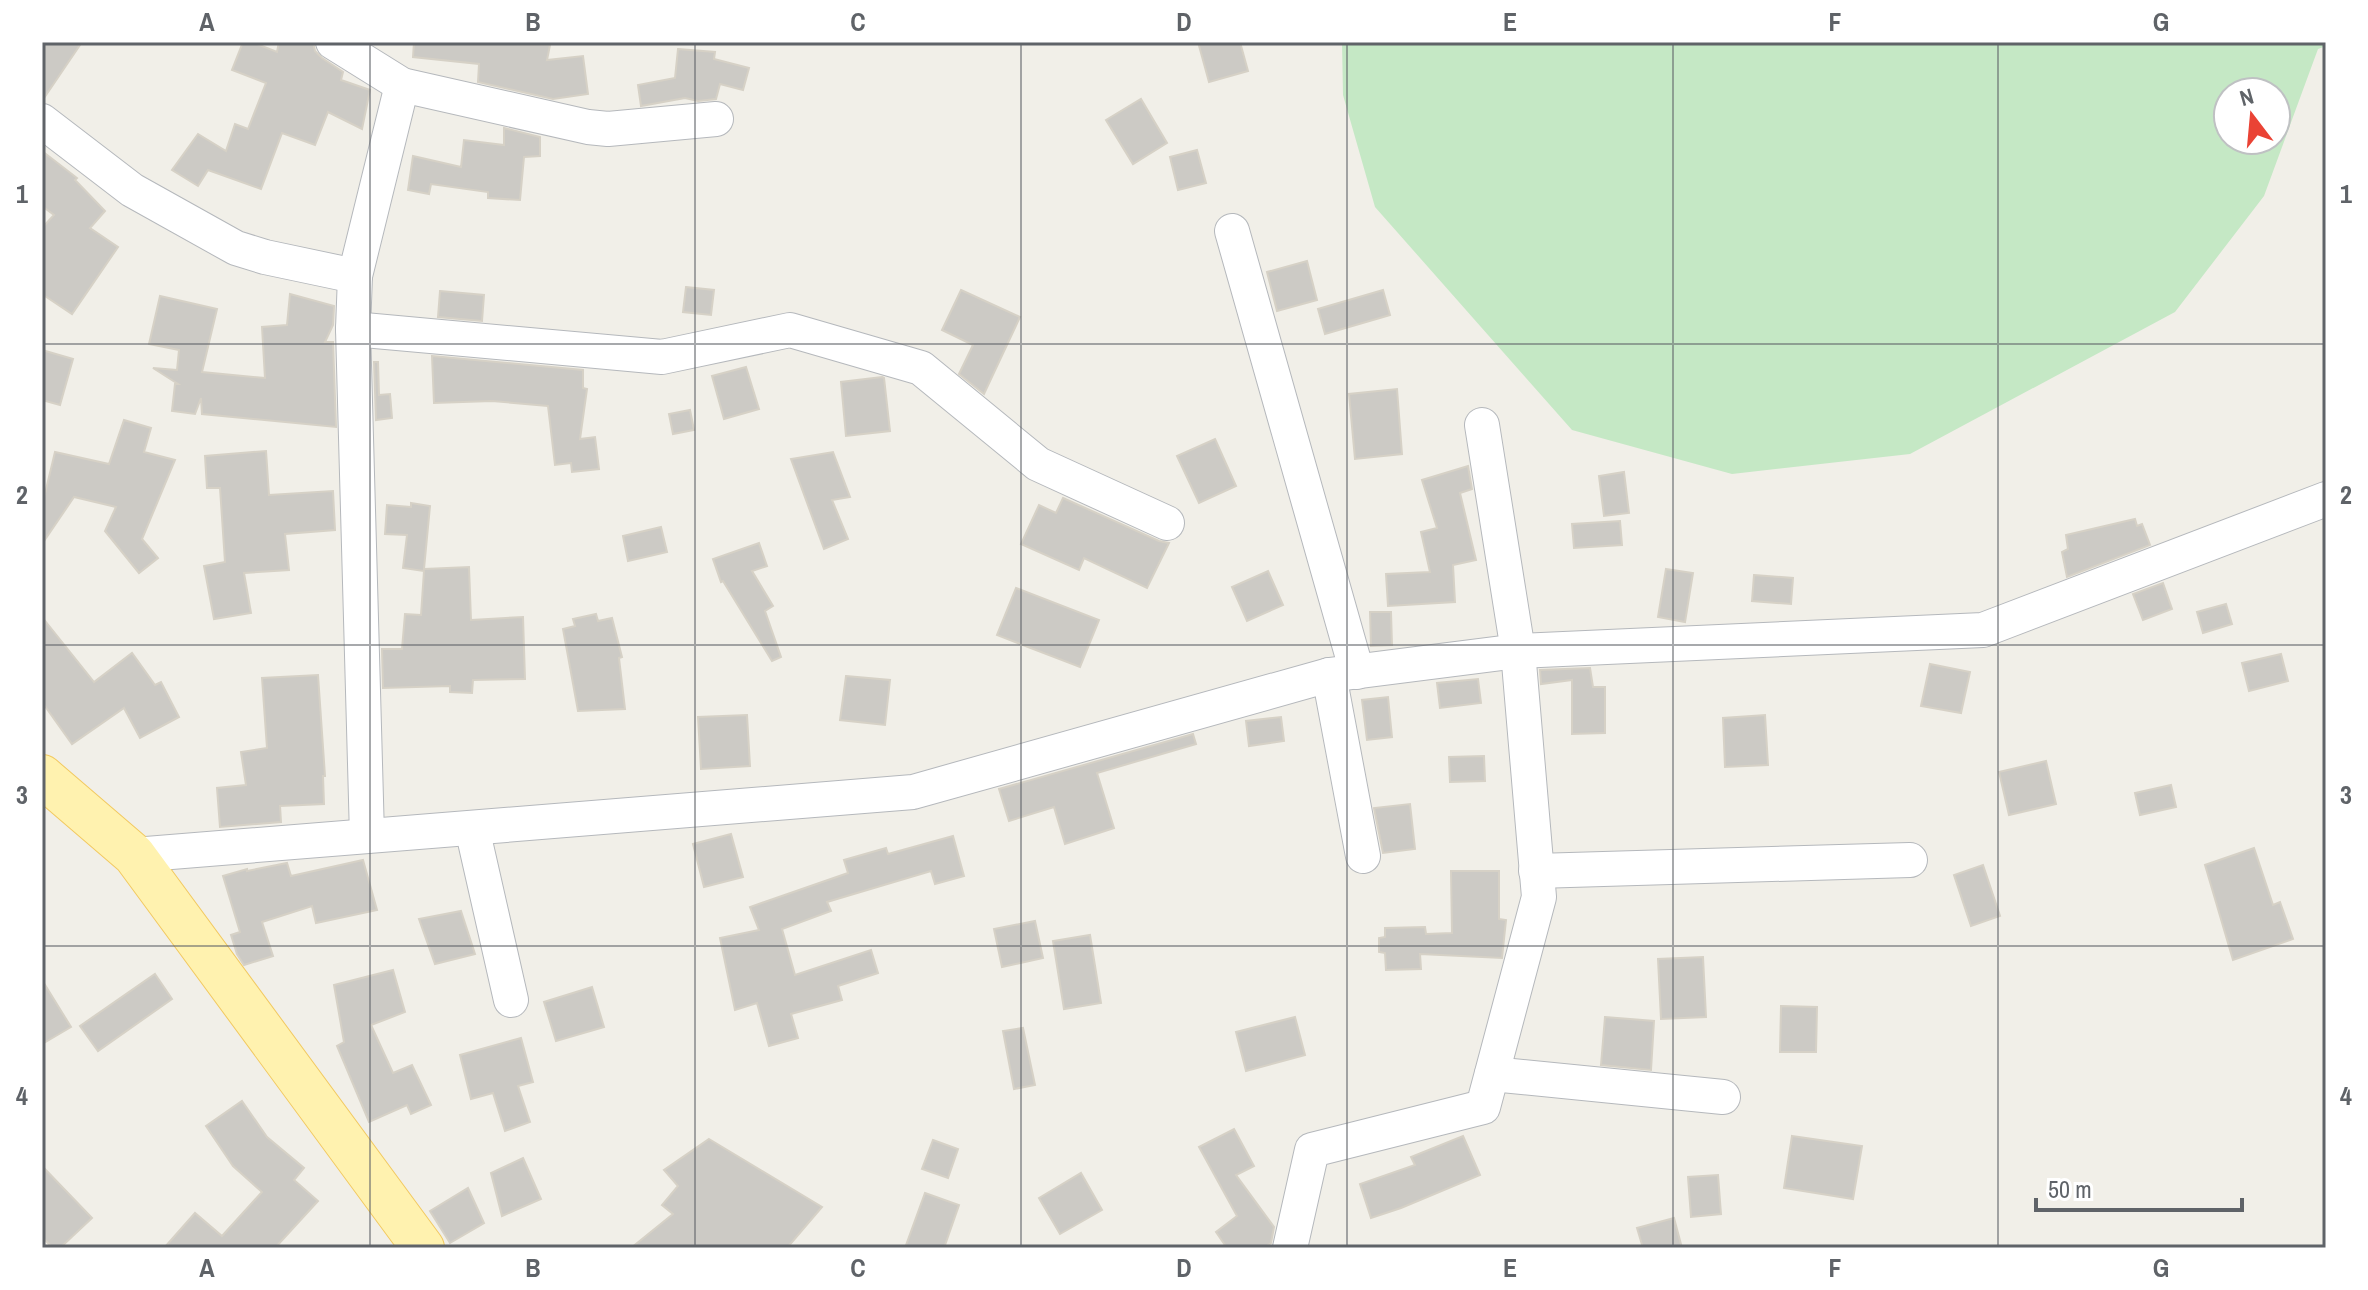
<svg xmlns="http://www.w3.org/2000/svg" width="2368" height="1290" font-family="'Archivo Narrow',sans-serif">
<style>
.green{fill:#c5e8c5;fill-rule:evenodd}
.building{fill:#cccac5;stroke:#d6d1c6;stroke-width:2}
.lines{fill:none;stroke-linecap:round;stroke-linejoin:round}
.minor-casing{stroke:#b5b8bc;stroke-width:36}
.major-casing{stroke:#f2c960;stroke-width:44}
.minor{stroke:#fff;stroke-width:34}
.major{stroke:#fff2af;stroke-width:42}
.grid{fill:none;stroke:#5f6368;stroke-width:2;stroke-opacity:0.55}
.neatline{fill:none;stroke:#5f6368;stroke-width:3}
.grid-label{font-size:26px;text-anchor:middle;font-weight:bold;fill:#5f6368}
</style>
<rect width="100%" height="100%" fill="#f1efe8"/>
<!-- green -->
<path class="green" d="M 1342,42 L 2326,42 L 2326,46 L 2318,49 L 2264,196 L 2175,312 L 1910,454 L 1732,474 L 1572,430 L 1375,207 L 1343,95 ZM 2228,92 L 2276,92 L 2276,140 L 2228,140 Z"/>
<!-- building -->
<g class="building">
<path d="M 42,42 L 82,42 L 42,101 Z"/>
<path d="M 243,42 L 252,42 L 277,52 L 279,42 L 313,42 L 315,51 L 322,58 L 343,72 L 341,80 L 370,90 L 362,129 L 328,112 L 315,145 L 282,133 L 261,189 L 208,170 L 198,186 L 172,170 L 198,134 L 226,151 L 235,124 L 248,129 L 266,83 L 232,70 Z"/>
<path d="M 414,42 L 550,45 L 547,60 L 583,56 L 588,94 L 553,99 L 478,82 L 479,64 L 413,57 Z"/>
<path d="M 1198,42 L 1240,42 L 1248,71 L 1209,82 Z"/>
<path d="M 678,49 L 715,52 L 714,59 L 749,68 L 743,90 L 720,84 L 716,99 L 698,101 L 685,98 L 641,106 L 638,85 L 675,78 Z"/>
<path d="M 1141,99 L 1167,143 L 1133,164 L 1106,120 Z"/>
<path d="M 504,128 L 540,137 L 540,156 L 524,157 L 520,200 L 488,198 L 488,192 L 431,184 L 429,194 L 408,190 L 413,156 L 461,167 L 464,140 L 504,145 Z"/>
<path d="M 1197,150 L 1206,183 L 1178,190 L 1170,157 Z"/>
<path d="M 42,151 L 77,178 L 75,180 L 105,211 L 90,228 L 118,247 L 72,314 L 42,294 L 42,228 L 54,215 L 42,206 Z"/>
<path d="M 1307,261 L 1317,300 L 1277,311 L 1267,272 Z"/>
<path d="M 686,287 L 714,290 L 711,315 L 683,312 Z"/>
<path d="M 961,290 L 1020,317 L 984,394 L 959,374 L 973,345 L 942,330 Z"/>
<path d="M 1383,290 L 1390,315 L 1325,334 L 1318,309 Z"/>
<path d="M 440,291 L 484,295 L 482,321 L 438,317 Z"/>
<path d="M 290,294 L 334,306 L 333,325 L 325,342 L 333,342 L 336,427 L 202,414 L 201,398 L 195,414 L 172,411 L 175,384 L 178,384 L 153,368 L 177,370 L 179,350 L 149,344 L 160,296 L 217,309 L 202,372 L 265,378 L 262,327 L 287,325 Z"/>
<path d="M 42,350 L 73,359 L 60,405 L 42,400 Z"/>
<path d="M 432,356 L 583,370 L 583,388 L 587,389 L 580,439 L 595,437 L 599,469 L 572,472 L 571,463 L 555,465 L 548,406 L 492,401 L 434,403 Z"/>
<path d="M 374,362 L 378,362 L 379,395 L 390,394 L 392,418 L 376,420 Z"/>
<path d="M 746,367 L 759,409 L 724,419 L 712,376 Z"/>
<path d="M 882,377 L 884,378 L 890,431 L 846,436 L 841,382 Z"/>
<path d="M 1397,389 L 1402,454 L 1355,459 L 1349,394 Z"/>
<path d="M 690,410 L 694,430 L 673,434 L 669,414 Z"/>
<path d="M 124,420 L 151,428 L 144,452 L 175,460 L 142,539 L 158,558 L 139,573 L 105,531 L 116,507 L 74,497 L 42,544 L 42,506 L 55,452 L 109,464 Z"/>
<path d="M 1215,439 L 1236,486 L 1199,503 L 1177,456 Z"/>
<path d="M 266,451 L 269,495 L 333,491 L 335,530 L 285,534 L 289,570 L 244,573 L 251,613 L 214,619 L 204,566 L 225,562 L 220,488 L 207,488 L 205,456 Z"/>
<path d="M 833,452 L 850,497 L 832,500 L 848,539 L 824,549 L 791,459 Z"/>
<path d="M 1468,466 L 1472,489 L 1460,493 L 1476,560 L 1453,565 L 1455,602 L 1388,606 L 1386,574 L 1430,572 L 1421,532 L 1437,528 L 1422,480 Z"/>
<path d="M 1624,472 L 1629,513 L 1604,516 L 1599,476 Z"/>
<path d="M 1063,498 L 1159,541 L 1169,543 L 1147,588 L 1084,558 L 1079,570 L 1021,544 L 1039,505 L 1056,513 Z"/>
<path d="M 411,503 L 430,506 L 424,569 L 469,567 L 471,620 L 523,617 L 525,679 L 473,680 L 472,693 L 450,692 L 450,686 L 383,688 L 382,649 L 402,649 L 405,614 L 421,615 L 424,571 L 403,568 L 407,535 L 385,534 L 387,505 L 411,507 Z"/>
<path d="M 2135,519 L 2137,526 L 2142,524 L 2150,545 L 2067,577 L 2062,552 L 2068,549 L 2066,535 Z"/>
<path d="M 1620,521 L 1622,545 L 1574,548 L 1572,524 Z"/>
<path d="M 661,527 L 667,552 L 628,561 L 623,536 Z"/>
<path d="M 759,543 L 767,566 L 752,571 L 773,606 L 765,611 L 781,657 L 772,661 L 723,581 L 721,582 L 713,559 Z"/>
<path d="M 1666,569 L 1693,573 L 1685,622 L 1658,617 Z"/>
<path d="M 1268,571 L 1283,605 L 1247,621 L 1232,587 Z"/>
<path d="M 1754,575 L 1793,578 L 1791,604 L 1752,601 Z"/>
<path d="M 2163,583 L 2172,609 L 2143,620 L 2133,594 Z"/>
<path d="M 1016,588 L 1099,620 L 1080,667 L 997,635 Z"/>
<path d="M 2226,604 L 2232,624 L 2203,633 L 2197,612 Z"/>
<path d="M 1370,612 L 1391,612 L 1392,645 L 1371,646 Z"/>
<path d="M 596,614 L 598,621 L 612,618 L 622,657 L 619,658 L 625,709 L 578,711 L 563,629 L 575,626 L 573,619 Z"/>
<path d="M 42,617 L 94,682 L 132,653 L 155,685 L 161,682 L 179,717 L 140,738 L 124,708 L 72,744 L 42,702 Z"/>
<path d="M 2281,654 L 2288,681 L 2249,691 L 2242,663 Z"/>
<path d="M 1930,664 L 1970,672 L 1961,713 L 1921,706 Z"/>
<path d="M 1590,668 L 1593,687 L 1605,687 L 1605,733 L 1572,734 L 1572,680 L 1541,684 L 1540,670 Z"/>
<path d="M 318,675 L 325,776 L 323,776 L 324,804 L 280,806 L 281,822 L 220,827 L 217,788 L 246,785 L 241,752 L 267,748 L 262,678 Z"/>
<path d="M 846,676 L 890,680 L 885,725 L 840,720 Z"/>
<path d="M 1478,679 L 1481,703 L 1440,708 L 1437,683 Z"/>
<path d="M 1388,697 L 1392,737 L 1367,740 L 1362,700 Z"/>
<path d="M 747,715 L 750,766 L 701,769 L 698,717 Z"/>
<path d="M 1765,715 L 1768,765 L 1725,767 L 1723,718 Z"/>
<path d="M 1281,717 L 1284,741 L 1249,746 L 1246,721 Z"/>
<path d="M 1193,734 L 1196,744 L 1097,773 L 1114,828 L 1065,844 L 1054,807 L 1009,821 L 999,789 Z"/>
<path d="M 1484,756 L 1485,781 L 1450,782 L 1449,757 Z"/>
<path d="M 2046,761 L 2056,804 L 2009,815 L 1999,772 Z"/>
<path d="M 2171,785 L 2176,807 L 2140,815 L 2135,793 Z"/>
<path d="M 1410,804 L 1415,849 L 1383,853 L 1374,808 Z"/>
<path d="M 731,834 L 743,877 L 704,887 L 693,844 Z"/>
<path d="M 953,836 L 964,876 L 935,884 L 931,871 L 827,902 L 831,911 L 782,929 L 795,975 L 871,950 L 878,973 L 838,986 L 842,1000 L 791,1014 L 798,1038 L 769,1046 L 757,1003 L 735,1010 L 720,938 L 759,930 L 750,907 L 848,873 L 844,860 L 886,848 L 888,854 Z"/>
<path d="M 2254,848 L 2273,905 L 2280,902 L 2293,939 L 2233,960 L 2205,865 Z"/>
<path d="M 363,860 L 377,910 L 316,923 L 312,906 L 262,922 L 273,956 L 244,965 L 237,954 L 231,935 L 240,932 L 223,876 L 247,869 L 247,871 L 287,863 L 291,876 Z"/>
<path d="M 1983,865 L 2000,916 L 1971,926 L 1954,875 Z"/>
<path d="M 1451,871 L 1499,871 L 1499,919 L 1506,920 L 1502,958 L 1420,954 L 1421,969 L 1386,970 L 1385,953 L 1379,952 L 1379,938 L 1385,937 L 1385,928 L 1425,927 L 1426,934 L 1452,933 Z"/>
<path d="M 461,911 L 475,954 L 435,964 L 419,919 Z"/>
<path d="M 1035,921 L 1043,958 L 1002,967 L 994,929 Z"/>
<path d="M 1090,935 L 1101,1003 L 1064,1009 L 1053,941 Z"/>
<path d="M 1703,957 L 1706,1017 L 1661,1019 L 1658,959 Z"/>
<path d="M 393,970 L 405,1012 L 371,1025 L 393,1073 L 412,1065 L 431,1105 L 411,1114 L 407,1105 L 369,1122 L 337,1046 L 344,1042 L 334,985 Z"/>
<path d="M 155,974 L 172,999 L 98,1051 L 80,1026 Z"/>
<path d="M 42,980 L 71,1027 L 42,1044 Z"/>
<path d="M 592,987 L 604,1027 L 556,1041 L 544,1002 Z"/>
<path d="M 1781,1006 L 1817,1007 L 1816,1052 L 1780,1052 Z"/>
<path d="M 1295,1017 L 1305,1055 L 1246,1071 L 1236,1032 Z"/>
<path d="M 1605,1017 L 1654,1021 L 1651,1070 L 1601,1065 Z"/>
<path d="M 1023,1028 L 1035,1085 L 1014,1089 L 1003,1031 Z"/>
<path d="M 521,1038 L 533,1082 L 518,1086 L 530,1122 L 505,1131 L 493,1093 L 471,1099 L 460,1055 Z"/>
<path d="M 242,1101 L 267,1137 L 304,1168 L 294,1180 L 318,1201 L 275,1248 L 164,1248 L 195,1213 L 222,1236 L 262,1192 L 233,1166 L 206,1126 Z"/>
<path d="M 1234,1129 L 1254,1166 L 1236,1175 L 1274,1227 L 1271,1243 L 1264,1248 L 1227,1248 L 1216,1232 L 1237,1216 L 1199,1147 Z"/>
<path d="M 1463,1136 L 1480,1175 L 1401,1208 L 1371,1218 L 1360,1184 L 1415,1165 L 1411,1157 Z"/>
<path d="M 1792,1136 L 1862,1146 L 1853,1199 L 1784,1188 Z"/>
<path d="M 709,1139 L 822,1207 L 787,1248 L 631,1248 L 673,1214 L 662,1205 L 678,1186 L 664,1170 Z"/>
<path d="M 933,1140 L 958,1149 L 948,1178 L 922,1169 Z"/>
<path d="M 523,1158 L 541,1199 L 502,1216 L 491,1173 Z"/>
<path d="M 42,1166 L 92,1218 L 60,1248 L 53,1248 L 42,1237 Z"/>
<path d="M 1081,1173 L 1102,1210 L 1060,1234 L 1039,1198 Z"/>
<path d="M 1718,1175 L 1721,1214 L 1691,1217 L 1688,1177 Z"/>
<path d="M 468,1188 L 484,1223 L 450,1243 L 430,1211 Z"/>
<path d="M 925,1193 L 959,1205 L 944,1248 L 905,1248 Z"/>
<path d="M 1674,1218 L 1682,1248 L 1643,1248 L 1637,1228 Z"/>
</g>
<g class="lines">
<defs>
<g id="minor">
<path d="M 333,42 L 402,85 L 588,127 L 608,129 L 716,119"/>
<path d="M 42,121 L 132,190 L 236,248 L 265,257 L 355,276"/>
<path d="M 1232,231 L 1357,672"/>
<path d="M 353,329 L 662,357 L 790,330 L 921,368 L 1038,464 L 1167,523"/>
<path d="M 1329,675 L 1363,856"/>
<path d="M 472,828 L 511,1000"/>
<path d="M 367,836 L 353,329 L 355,276 L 402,85"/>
<path d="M 134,855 L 913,792 L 1329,675 L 1518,651 L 1983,630 L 2326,499"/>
<path d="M 1536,871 L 1910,860"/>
<path d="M 1492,1074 L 1723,1097"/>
<path d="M 1290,1248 L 1312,1150 L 1483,1107 L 1539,897 L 1518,651 L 1482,425"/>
</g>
<path id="major" d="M 42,776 L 134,855 L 423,1248"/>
</defs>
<!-- minor casing -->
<use href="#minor" class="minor-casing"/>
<!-- major casing -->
<use href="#major" class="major-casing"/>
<!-- minor -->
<use href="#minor" class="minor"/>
<!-- major -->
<use href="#major" class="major"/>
</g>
<!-- grid -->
<path class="grid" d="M 370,42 L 370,1248M 695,42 L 695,1248M 1021,42 L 1021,1248M 1347,42 L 1347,1248M 1673,42 L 1673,1248M 1998,42 L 1998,1248M 42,344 L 2326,344M 42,645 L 2326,645M 42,946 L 2326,946"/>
<!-- border -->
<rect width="2368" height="1290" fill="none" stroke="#ffffff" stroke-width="88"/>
<!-- north arrow -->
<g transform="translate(2252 116) rotate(344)"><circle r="38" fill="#ffffff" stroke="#bfc1c3" stroke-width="2"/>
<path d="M0-6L14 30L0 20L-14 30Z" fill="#ea4335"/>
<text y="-12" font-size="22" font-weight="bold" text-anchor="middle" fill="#5f6368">N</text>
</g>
<!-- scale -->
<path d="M2036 1198v12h206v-12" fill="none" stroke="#5f6368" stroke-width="4"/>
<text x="2048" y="1198" font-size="24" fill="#5f6368" stroke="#ffffff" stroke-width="6" paint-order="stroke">50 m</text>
<rect x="44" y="44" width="2280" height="1202" class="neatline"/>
<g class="grid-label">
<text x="207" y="31">A</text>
<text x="533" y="31">B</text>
<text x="858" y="31">C</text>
<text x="1184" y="31">D</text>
<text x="1510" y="31">E</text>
<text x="1835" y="31">F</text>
<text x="2161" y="31">G</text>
<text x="22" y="203">1</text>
<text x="2346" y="203">1</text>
<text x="22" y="504">2</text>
<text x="2346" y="504">2</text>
<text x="22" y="804">3</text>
<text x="2346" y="804">3</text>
<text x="22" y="1105">4</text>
<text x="2346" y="1105">4</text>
<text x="207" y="1277">A</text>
<text x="533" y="1277">B</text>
<text x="858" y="1277">C</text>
<text x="1184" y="1277">D</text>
<text x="1510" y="1277">E</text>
<text x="1835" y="1277">F</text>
<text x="2161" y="1277">G</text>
</g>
</svg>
